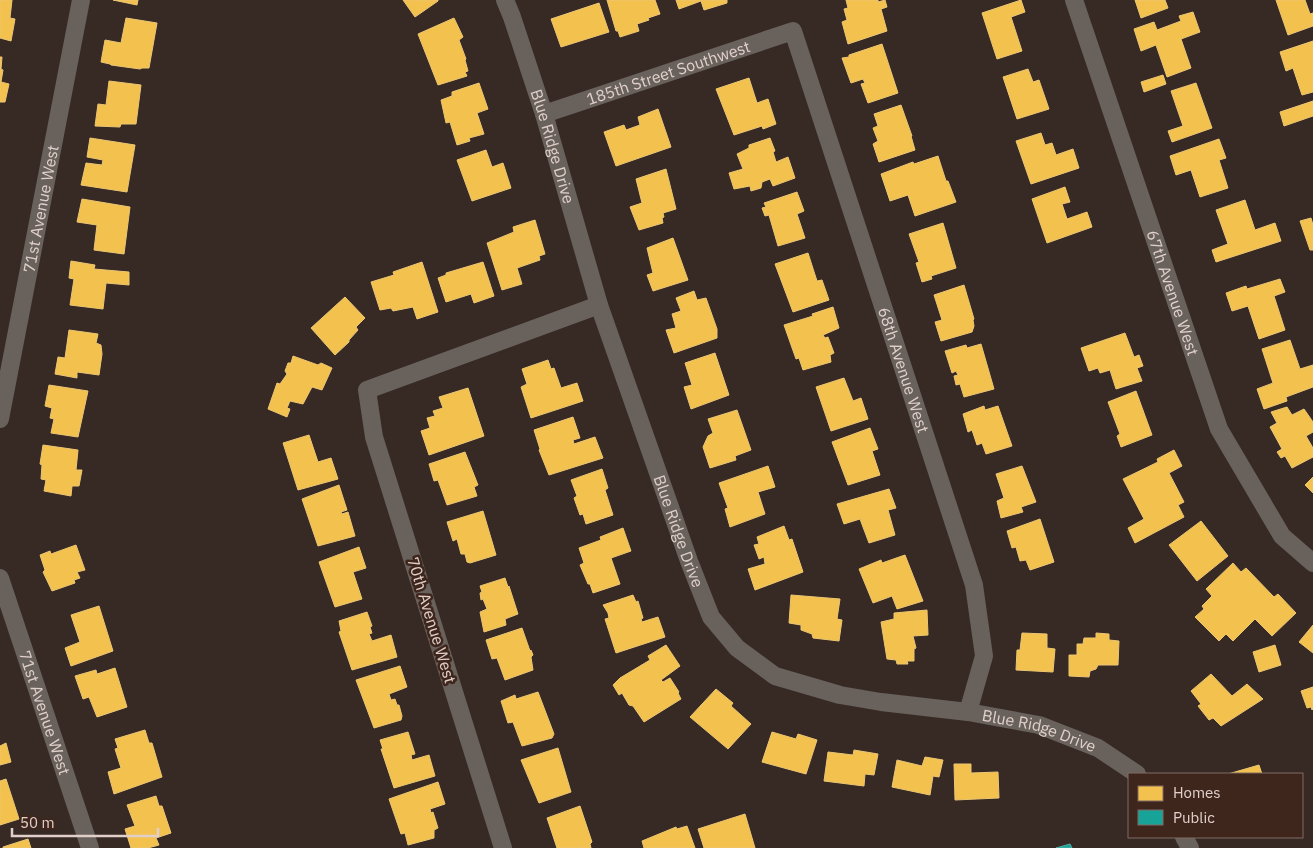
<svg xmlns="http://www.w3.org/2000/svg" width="1313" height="848" font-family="'IBM Plex Sans',sans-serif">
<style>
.homes{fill:#f2c14e;stroke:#edc673}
.public{fill:#17a398;stroke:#54b0a7}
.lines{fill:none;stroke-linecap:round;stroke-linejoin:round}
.street{stroke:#69615b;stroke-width:18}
.labels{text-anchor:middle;stroke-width:5;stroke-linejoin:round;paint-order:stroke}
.street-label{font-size:16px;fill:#e1d0ca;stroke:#3f261d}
</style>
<rect width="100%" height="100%" fill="#372a25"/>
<!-- homes -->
<g class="homes">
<path d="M 0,0 L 12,0 L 10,18 L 15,19 L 11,41 L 0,38 Z"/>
<path d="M 113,0 L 138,0 L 137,5 Z"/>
<path d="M 403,0 L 438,0 L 438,1 L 415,17 Z"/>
<path d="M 607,0 L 655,0 L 660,14 L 648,18 L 649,20 L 637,24 L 639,31 L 620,37 L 618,31 L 616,31 Z"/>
<path d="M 676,0 L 727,0 L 727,3 L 704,10 L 701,1 L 679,9 Z"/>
<path d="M 846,0 L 878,0 L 878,2 L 885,0 L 887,7 L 881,9 L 887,31 L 848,44 L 842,22 L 847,20 L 844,9 L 848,8 Z"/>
<path d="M 1021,0 L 1025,12 L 1011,17 L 1022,51 L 997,59 L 982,13 Z"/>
<path d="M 1135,0 L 1165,0 L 1168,8 L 1141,18 Z"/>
<path d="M 1276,0 L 1305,0 L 1310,14 L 1313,13 L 1313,26 L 1288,35 Z"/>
<path d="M 599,3 L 609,32 L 561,47 L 551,19 Z"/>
<path d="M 1193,12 L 1200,32 L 1181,39 L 1191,68 L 1167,77 L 1156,45 L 1141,51 L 1134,29 L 1154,22 L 1157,30 L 1181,21 L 1179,16 Z"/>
<path d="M 126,18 L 157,23 L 149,68 L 142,68 L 140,69 L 111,65 L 110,64 L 101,62 L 105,40 L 121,43 Z"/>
<path d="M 454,18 L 463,37 L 459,40 L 466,59 L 465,60 L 468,71 L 465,72 L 467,76 L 438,85 L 418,34 Z"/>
<path d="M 1313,41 L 1313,92 L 1302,95 L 1293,68 L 1286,71 L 1280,52 Z"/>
<path d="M 882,44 L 898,93 L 868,103 L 861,84 L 865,83 L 863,79 L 851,83 L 842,58 L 849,57 L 849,55 Z"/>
<path d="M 0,57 L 2,57 L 1,69 L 3,70 L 1,82 L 9,84 L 5,102 L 0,102 Z"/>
<path d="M 1028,69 L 1033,82 L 1039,80 L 1049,109 L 1017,119 L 1003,77 Z"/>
<path d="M 1163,75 L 1166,84 L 1144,92 L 1141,82 Z"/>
<path d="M 749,78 L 757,103 L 768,99 L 776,124 L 763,129 L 762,126 L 734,135 L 716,89 Z"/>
<path d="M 109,81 L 141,85 L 136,124 L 121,124 L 120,127 L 95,126 L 98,104 L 106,105 Z"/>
<path d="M 479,83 L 488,109 L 477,113 L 484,134 L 469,138 L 470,141 L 457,145 L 450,122 L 446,123 L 441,100 L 452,96 L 452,92 Z"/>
<path d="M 1196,83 L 1212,128 L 1172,142 L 1168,131 L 1183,126 L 1171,91 Z"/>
<path d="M 1313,101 L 1313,116 L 1284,126 L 1280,112 Z"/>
<path d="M 901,105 L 912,136 L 911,136 L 915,150 L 879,162 L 873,144 L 878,141 L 873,128 L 878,126 L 874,114 Z"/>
<path d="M 658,109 L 671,147 L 616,166 L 604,132 L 624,125 L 626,130 L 640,125 L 638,117 Z"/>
<path d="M 1041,133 L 1045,145 L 1052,143 L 1056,155 L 1073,149 L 1079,168 L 1031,184 L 1016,141 Z"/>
<path d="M 90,138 L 135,145 L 127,192 L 81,185 L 86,163 L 102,165 L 103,160 L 87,157 Z"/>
<path d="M 770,138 L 775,151 L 773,152 L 776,162 L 788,157 L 795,178 L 773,186 L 770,179 L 762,182 L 761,188 L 751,191 L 750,186 L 734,189 L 729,173 L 743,169 L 737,154 L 749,148 L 749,145 Z"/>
<path d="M 1219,139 L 1226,158 L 1219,160 L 1228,188 L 1200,197 L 1191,170 L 1176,175 L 1170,156 Z"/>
<path d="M 486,150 L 492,167 L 503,163 L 511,188 L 472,201 L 457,160 Z"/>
<path d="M 938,156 L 946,181 L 948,181 L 956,202 L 915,216 L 908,195 L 890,201 L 881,174 L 913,162 L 914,164 Z"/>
<path d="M 666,169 L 676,209 L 663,213 L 664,217 L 662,218 L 663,223 L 639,230 L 630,207 L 642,203 L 636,179 Z"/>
<path d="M 1065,187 L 1070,202 L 1062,204 L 1067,219 L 1087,212 L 1092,227 L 1047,243 L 1032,199 Z"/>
<path d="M 797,192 L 804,211 L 797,214 L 805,238 L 778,246 L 769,215 L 765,216 L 762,208 L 766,207 L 764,203 Z"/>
<path d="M 82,199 L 130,207 L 124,254 L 94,250 L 97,225 L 77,222 Z"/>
<path d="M 1245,200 L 1255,230 L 1275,223 L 1281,241 L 1216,262 L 1212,250 L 1228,244 L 1216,210 Z"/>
<path d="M 1311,218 L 1313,225 L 1313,250 L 1310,250 L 1300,221 Z"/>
<path d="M 535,220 L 545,254 L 539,256 L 540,260 L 517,268 L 522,284 L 502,290 L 487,243 L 514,232 L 513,227 Z"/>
<path d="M 943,223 L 956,268 L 931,276 L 932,279 L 922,282 L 916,263 L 919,262 L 909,234 Z"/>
<path d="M 673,238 L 688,280 L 653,291 L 647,275 L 653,273 L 647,248 Z"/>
<path d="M 808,253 L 817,281 L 822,280 L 829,300 L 793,312 L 775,264 Z"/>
<path d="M 71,261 L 95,265 L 94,269 L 129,272 L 129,285 L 106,283 L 103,309 L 70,305 L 74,279 L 69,278 Z"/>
<path d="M 422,262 L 438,312 L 417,319 L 413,307 L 393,311 L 391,308 L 380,310 L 371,282 L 394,275 L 393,272 Z"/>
<path d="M 483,262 L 494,296 L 474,303 L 471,294 L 446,302 L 438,278 L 446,275 L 446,273 Z"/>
<path d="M 1280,279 L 1285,292 L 1274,296 L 1285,330 L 1259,339 L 1248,306 L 1232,311 L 1226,293 L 1246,286 L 1247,289 Z"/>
<path d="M 964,285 L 974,319 L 973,320 L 974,326 L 972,332 L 941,341 L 935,322 L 942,320 L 934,295 Z"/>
<path d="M 694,291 L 697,300 L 706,298 L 717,329 L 717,338 L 674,353 L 666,330 L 676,328 L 672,314 L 681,311 L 676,298 Z"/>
<path d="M 345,297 L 365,318 L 356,327 L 358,330 L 349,340 L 349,342 L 335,355 L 311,328 Z"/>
<path d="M 833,307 L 839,328 L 823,335 L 825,338 L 828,337 L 834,353 L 830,355 L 831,362 L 803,370 L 799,358 L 796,359 L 784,325 L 813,316 L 812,314 Z"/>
<path d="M 69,330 L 98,334 L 96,343 L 101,345 L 102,354 L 99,375 L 77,372 L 77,378 L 55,374 L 58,357 L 65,358 Z"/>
<path d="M 1125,333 L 1134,357 L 1139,355 L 1143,366 L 1137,368 L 1142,381 L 1116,389 L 1110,370 L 1100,373 L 1098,368 L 1089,371 L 1081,348 Z"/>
<path d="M 1290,340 L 1300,369 L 1313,365 L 1313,387 L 1286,397 L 1287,401 L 1264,409 L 1257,389 L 1273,383 L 1262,349 Z"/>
<path d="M 981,344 L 994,389 L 964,397 L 960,384 L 956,385 L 954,376 L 958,375 L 956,371 L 952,373 L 945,351 L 966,345 L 967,348 Z"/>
<path d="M 715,353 L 729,395 L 691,409 L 684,387 L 692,385 L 685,363 Z"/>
<path d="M 293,356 L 318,365 L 321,363 L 332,368 L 322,390 L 312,387 L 303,404 L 290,401 L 287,408 L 290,409 L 287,417 L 268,409 L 277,383 L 280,384 L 287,374 L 285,371 L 288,363 L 291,363 Z"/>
<path d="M 548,360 L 551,369 L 554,368 L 561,388 L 577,383 L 583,401 L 531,418 L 521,387 L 527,384 L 522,369 Z"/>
<path d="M 844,378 L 853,401 L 861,398 L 868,419 L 831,431 L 816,387 Z"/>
<path d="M 49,385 L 88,391 L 78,437 L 51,433 L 54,419 L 50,418 L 52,408 L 45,406 Z"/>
<path d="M 468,388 L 484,436 L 429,455 L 421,431 L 430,428 L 427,418 L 435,416 L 433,411 L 443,408 L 439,397 Z"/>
<path d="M 1136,391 L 1152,435 L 1121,447 L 1117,436 L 1120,434 L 1108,402 Z"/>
<path d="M 984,406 L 985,410 L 998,406 L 1012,446 L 986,454 L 982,443 L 977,445 L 972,430 L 968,432 L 963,414 Z"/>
<path d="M 1287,407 L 1292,415 L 1304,409 L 1313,422 L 1313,432 L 1306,436 L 1313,448 L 1313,457 L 1292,468 L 1285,456 L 1281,458 L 1277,452 L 1282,449 L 1270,427 L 1277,423 L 1271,412 Z"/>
<path d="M 737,410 L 751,450 L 735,456 L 736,460 L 710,468 L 703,447 L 708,436 L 713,433 L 708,419 Z"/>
<path d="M 573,417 L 580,438 L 573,440 L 574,444 L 595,437 L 603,458 L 549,475 L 539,450 L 540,449 L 534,430 Z"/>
<path d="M 870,428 L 878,449 L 872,451 L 880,475 L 848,485 L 832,442 Z"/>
<path d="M 309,435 L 318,462 L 331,458 L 338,479 L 298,490 L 283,443 Z"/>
<path d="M 43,445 L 78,450 L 76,470 L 82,470 L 79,486 L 72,486 L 71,496 L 44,491 L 46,480 L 41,479 L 42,465 L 40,464 Z"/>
<path d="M 1174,450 L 1182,466 L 1169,473 L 1184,502 L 1178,505 L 1184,517 L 1135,543 L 1128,528 L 1144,519 L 1123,479 L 1158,462 L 1157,459 Z"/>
<path d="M 465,452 L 478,485 L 474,487 L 477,496 L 447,505 L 438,480 L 434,481 L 429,464 Z"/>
<path d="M 768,466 L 775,487 L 758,492 L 765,514 L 730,527 L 725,509 L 728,508 L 719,483 Z"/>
<path d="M 1022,466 L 1036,502 L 1021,507 L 1023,512 L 1001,518 L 997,501 L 1004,498 L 996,474 Z"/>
<path d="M 602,469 L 608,488 L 605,490 L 613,515 L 586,524 L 583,514 L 580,515 L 574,498 L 577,496 L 571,480 Z"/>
<path d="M 1313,477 L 1313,493 L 1305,485 Z"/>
<path d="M 339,485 L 347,510 L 341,512 L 342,514 L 348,512 L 355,536 L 318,546 L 302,499 Z"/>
<path d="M 889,489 L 896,508 L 888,510 L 895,535 L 869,543 L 860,519 L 844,524 L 837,504 Z"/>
<path d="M 483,511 L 496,555 L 470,563 L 467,562 L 465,554 L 461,554 L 457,539 L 453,541 L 447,522 Z"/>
<path d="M 1040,519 L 1054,562 L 1030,570 L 1026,560 L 1020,561 L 1016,547 L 1012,548 L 1007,531 Z"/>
<path d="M 1201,521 L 1228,556 L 1197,581 L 1169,545 Z"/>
<path d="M 784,526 L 789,540 L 792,539 L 803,572 L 755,590 L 748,569 L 765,564 L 764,557 L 759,559 L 754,545 L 759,544 L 757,537 Z"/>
<path d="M 623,528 L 631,551 L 611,558 L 620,584 L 593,593 L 590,584 L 588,584 L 580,565 L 584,563 L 579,548 L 601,540 L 600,537 Z"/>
<path d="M 76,545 L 85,570 L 77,572 L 80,578 L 74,580 L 75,583 L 52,591 L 43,572 L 45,570 L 40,555 L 50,551 L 51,554 Z"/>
<path d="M 359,547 L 366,568 L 353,572 L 362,599 L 335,607 L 319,562 Z"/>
<path d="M 905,555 L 923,601 L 897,609 L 892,596 L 873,603 L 859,569 L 881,560 L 882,563 Z"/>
<path d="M 1233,563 L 1241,572 L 1246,568 L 1274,597 L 1278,594 L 1296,613 L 1272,636 L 1255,619 L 1233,641 L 1226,634 L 1219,641 L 1195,617 L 1204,609 L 1202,606 L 1212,596 L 1206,589 Z"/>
<path d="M 505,578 L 508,587 L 509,586 L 518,614 L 505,619 L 506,625 L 484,632 L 480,612 L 487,609 L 483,599 L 481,600 L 480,593 L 482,592 L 480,586 Z"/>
<path d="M 633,595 L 636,602 L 638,601 L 643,618 L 641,619 L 642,622 L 658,617 L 665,637 L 616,653 L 605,619 L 609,618 L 608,613 L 603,605 Z"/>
<path d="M 791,595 L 840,599 L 837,619 L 842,620 L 839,641 L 813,638 L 812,634 L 801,630 L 801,625 L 789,623 Z"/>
<path d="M 99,606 L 113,651 L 71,666 L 65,648 L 80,642 L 71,615 Z"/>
<path d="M 927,610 L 928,635 L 913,636 L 916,648 L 914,649 L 914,661 L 907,661 L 908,664 L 897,664 L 896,660 L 887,659 L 881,622 L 894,619 L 894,613 Z"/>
<path d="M 367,612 L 372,626 L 370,627 L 372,633 L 369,634 L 372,641 L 391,635 L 397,657 L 352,670 L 339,632 L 341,631 L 339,621 Z"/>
<path d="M 1313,625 L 1313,653 L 1299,642 Z"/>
<path d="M 522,628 L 530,651 L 531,650 L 533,655 L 531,657 L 533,670 L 505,680 L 497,658 L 492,659 L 486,640 Z"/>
<path d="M 1022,633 L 1047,634 L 1047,648 L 1055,649 L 1053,672 L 1016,670 L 1017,650 L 1020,650 Z"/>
<path d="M 1096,633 L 1109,634 L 1109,640 L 1119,641 L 1118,665 L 1098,665 L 1096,669 L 1090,671 L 1089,677 L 1069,676 L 1069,655 L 1077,655 L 1077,644 L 1083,644 L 1084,638 L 1096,638 Z"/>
<path d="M 666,645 L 680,666 L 661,680 L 663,682 L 670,678 L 679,692 L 678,693 L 681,699 L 644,722 L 633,706 L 629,705 L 622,693 L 619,695 L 613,685 L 620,678 L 650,660 L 648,656 Z"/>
<path d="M 1275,645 L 1281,665 L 1259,672 L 1253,652 Z"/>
<path d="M 400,666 L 407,687 L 389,694 L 391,700 L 395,699 L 397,705 L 399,705 L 402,716 L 401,720 L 374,728 L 356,680 Z"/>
<path d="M 115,668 L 127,707 L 97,717 L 89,697 L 83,699 L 75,676 L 96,670 L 97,674 Z"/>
<path d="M 1211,674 L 1232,696 L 1247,684 L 1263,699 L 1221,726 L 1213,718 L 1209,720 L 1198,706 L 1201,704 L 1191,691 Z"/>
<path d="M 1313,687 L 1313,709 L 1312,710 L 1311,707 L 1307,708 L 1301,691 Z"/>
<path d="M 716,689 L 733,703 L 731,706 L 751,724 L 728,749 L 690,717 Z"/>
<path d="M 538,692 L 554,734 L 552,738 L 522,746 L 513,722 L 508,723 L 501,701 L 515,695 L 516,699 Z"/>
<path d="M 145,730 L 149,743 L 152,743 L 162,777 L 114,794 L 108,772 L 121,768 L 115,749 L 118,748 L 115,739 Z"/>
<path d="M 408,732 L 415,754 L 411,755 L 412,760 L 429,755 L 435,776 L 394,788 L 381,749 L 383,749 L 380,740 Z"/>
<path d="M 772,732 L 796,739 L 798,734 L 817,740 L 806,774 L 762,762 Z"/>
<path d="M 6,743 L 11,762 L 0,765 L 0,746 Z"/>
<path d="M 558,748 L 571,792 L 539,803 L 521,760 Z"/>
<path d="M 854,750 L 878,754 L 874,775 L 865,774 L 864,786 L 824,781 L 828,752 L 853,755 Z"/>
<path d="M 925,757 L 943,760 L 939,777 L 933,776 L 930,795 L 892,787 L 897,760 L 922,766 Z"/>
<path d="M 954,764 L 971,764 L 971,773 L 998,772 L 999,798 L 955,800 Z"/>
<path d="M 1259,765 L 1262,774 L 1228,774 Z"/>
<path d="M 6,779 L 19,819 L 0,825 L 0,781 Z"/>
<path d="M 438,782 L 445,804 L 430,809 L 431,813 L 433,812 L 438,828 L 434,830 L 434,838 L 408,845 L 405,833 L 401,834 L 389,799 Z"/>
<path d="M 156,796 L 159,806 L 162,806 L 171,833 L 156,838 L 159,845 L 148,848 L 131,848 L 125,829 L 135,826 L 127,805 Z"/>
<path d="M 580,806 L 592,842 L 590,844 L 591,848 L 557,848 L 547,818 Z"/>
<path d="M 745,814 L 755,848 L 704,848 L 698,829 Z"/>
<path d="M 687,826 L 695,848 L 644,848 L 642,841 L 676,827 L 677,829 Z"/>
<path d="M 28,839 L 31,848 L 3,848 L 3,847 Z"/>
</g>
<!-- public -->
<path class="public" d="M 1070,844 L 1072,848 L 1056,848 Z"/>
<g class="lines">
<!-- street -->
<g class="street">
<path id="s1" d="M 505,0 L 512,17 L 544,114 L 599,305 L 689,561 L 711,617 L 737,648 L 775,676 L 840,695 L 881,702 L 968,712 L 1039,725 L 1098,748 L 1137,774"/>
<path id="s2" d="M 1074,0 L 1219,429 L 1282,536 L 1313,563"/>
<path id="s3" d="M 544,114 L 793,31 L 974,585 L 984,656 L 968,712"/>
<path id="s4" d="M 0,419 L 81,0"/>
<path id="s5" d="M 0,578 L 90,848"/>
<path d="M 1184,837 L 1190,848"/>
<path d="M 503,848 L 374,437 L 367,390 L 599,305"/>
</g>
</g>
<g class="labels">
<!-- street labels -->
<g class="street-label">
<text dy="6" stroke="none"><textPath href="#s3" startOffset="131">185th Street Southwest</textPath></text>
<text dy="6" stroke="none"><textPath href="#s1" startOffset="154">Blue Ridge Drive</textPath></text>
<text dy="6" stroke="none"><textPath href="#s4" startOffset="214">71st Avenue West</textPath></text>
<text dy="6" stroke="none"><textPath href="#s2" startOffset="309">67th Avenue West</textPath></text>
<text dy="6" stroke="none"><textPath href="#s3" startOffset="619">68th Avenue West</textPath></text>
<text dy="6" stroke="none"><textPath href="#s1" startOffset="559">Blue Ridge Drive</textPath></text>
<text transform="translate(432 620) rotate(73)" y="6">70th Avenue West</text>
<text dy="6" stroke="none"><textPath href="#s5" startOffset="142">71st Avenue West</textPath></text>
<text dy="6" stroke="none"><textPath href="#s1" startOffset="1009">Blue Ridge Drive</textPath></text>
</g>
</g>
<!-- legend -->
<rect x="1128" y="773" width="175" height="65" fill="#3f261d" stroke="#806a62"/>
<rect x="1138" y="786" width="25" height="15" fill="#f2c14e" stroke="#806a62"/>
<text x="1173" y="798" font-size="15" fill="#e1d0ca">Homes</text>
<rect x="1138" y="810" width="25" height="15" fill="#17a398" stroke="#806a62"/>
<text x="1173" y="823" font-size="15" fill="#e1d0ca">Public</text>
<!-- scale -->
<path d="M12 828v8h146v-8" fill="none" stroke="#e1d0ca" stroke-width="2.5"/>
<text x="20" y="828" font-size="15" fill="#e1d0ca" stroke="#3f261d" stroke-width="4" paint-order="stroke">50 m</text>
</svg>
